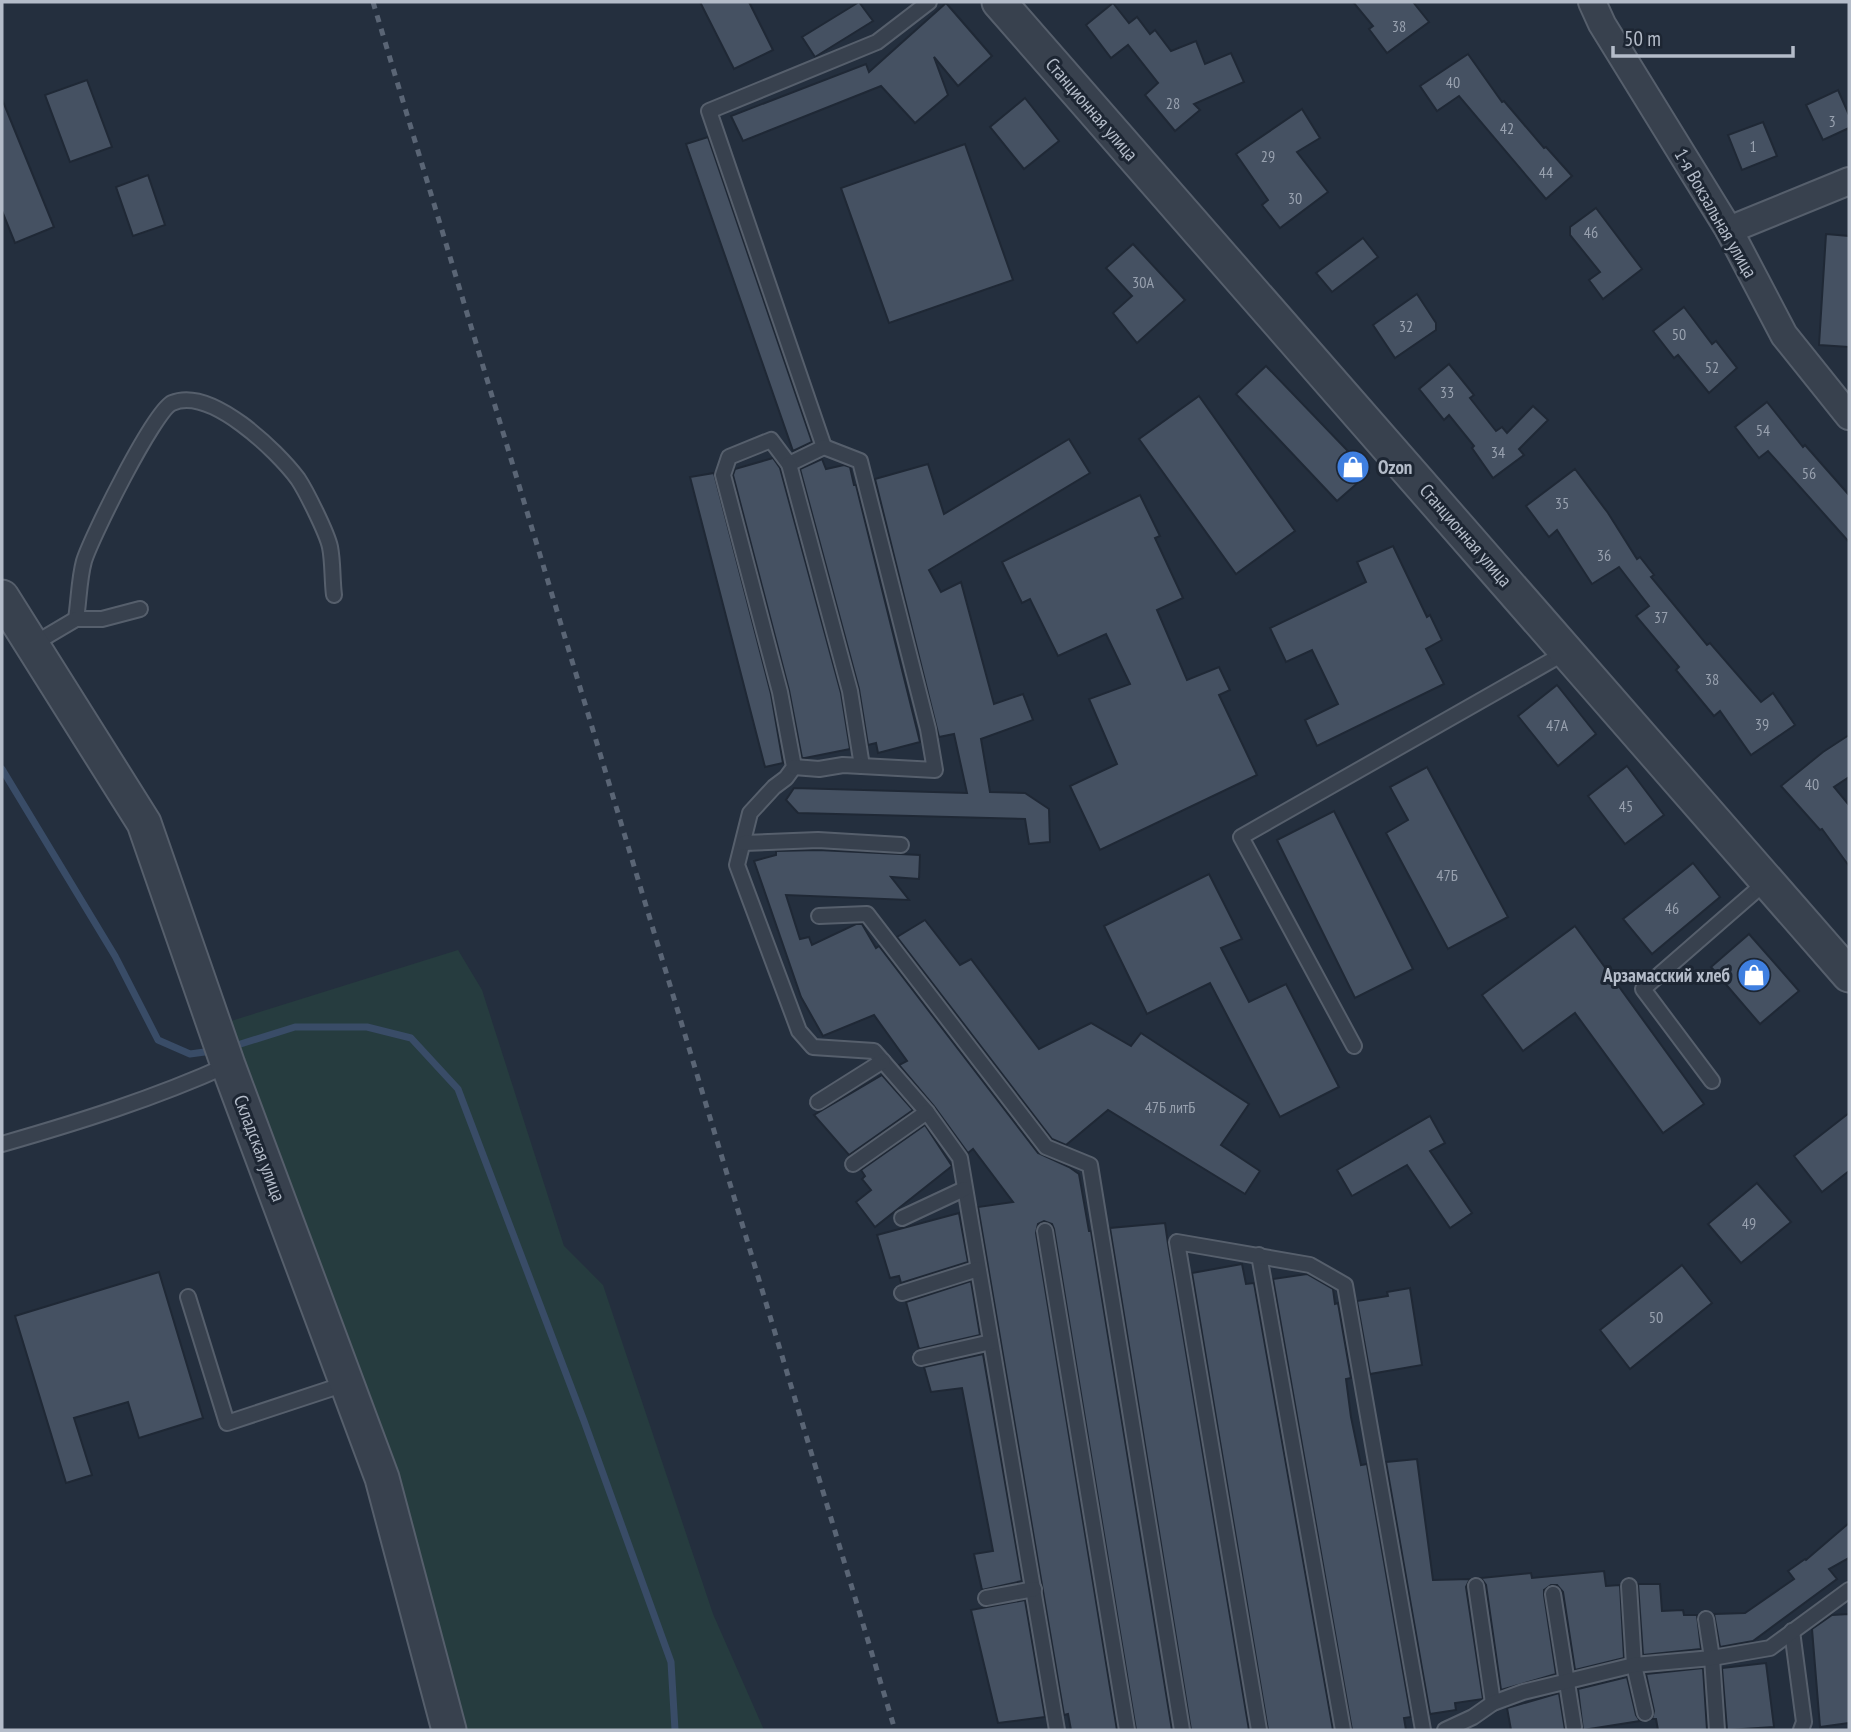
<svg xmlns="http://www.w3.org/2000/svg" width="1851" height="1732" font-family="'PT Sans Narrow',sans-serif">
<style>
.green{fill:#263c3f}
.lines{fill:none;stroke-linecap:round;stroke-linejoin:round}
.stream{stroke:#394c67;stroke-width:7}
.building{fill:#455162;stroke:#1f2835;stroke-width:2}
.service-casing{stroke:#565f6c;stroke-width:18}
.minor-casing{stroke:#565f6c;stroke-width:30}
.tertiary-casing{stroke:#565f6c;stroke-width:37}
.service{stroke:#38414e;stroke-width:14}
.minor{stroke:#38414e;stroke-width:26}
.tertiary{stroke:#38414e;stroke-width:33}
.rail{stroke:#5a6575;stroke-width:5;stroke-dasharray:7 7;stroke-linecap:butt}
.labels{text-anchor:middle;stroke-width:6;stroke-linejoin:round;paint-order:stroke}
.number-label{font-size:16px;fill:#98a1af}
.street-label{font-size:19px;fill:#b4bcc9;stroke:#1d2633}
.poi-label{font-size:19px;font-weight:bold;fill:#b4bcc9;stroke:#1d2633;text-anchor:start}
</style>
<rect width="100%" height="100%" fill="#242f3e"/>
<!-- green -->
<path class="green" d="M 458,950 L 482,990 L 564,1246 L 603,1285 L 713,1614 L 764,1730 L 449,1730 L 345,1384 L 231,1021 Z"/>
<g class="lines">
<!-- stream -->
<g class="stream">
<path d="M 2,769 L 115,956 L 158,1040 L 190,1054 L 212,1051"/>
<path d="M 231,1047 L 295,1027 L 367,1027 L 411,1038 L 458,1089 L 584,1421 L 671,1662 L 675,1730"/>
</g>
</g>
<!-- building -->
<g class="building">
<path d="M 700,2 L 749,2 L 773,50 L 734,69 Z"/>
<path d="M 859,2 L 873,21 L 815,57 L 802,37 Z"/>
<path d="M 1353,2 L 1413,2 L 1429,22 L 1387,53 L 1369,29 L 1373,26 Z"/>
<path d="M 946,3 L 992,56 L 958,86 L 934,57 L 948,95 L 915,123 L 881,86 L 743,141 L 731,116 L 866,64 L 869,72 Z"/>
<path d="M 1113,3 L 1129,23 L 1137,17 L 1150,34 L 1155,30 L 1171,51 L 1196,41 L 1205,64 L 1231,53 L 1244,82 L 1194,104 L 1200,110 L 1175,131 L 1145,95 L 1158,83 L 1128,45 L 1111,58 L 1086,25 Z"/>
<path d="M 1468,54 L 1502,102 L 1504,101 L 1544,148 L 1546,147 L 1572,176 L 1546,199 L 1459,96 L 1437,111 L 1420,86 Z"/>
<path d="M 87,80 L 112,147 L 70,162 L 45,95 Z"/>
<path d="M 1838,90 L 1849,115 L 1849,128 L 1823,140 L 1806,105 Z"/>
<path d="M 1025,98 L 1059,141 L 1024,169 L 990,127 Z"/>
<path d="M 2,99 L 54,227 L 15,243 L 2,211 Z"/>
<path d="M 1302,109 L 1320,138 L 1297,152 L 1328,192 L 1280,228 L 1262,205 L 1268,200 L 1236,154 Z"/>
<path d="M 1763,122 L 1777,156 L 1742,170 L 1728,135 Z"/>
<path d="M 708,137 L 812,442 L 793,451 L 686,144 Z"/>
<path d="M 965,144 L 1013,280 L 889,323 L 841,188 Z"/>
<path d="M 148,175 L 165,225 L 133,236 L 116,187 Z"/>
<path d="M 1596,208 L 1642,269 L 1603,299 L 1589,280 L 1600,272 L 1570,235 L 1570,227 Z"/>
<path d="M 1826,234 L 1849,236 L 1849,347 L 1819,345 Z"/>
<path d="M 1363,238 L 1378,257 L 1332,292 L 1316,273 Z"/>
<path d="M 1133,244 L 1185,300 L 1137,343 L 1113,313 L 1132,296 L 1106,268 Z"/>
<path d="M 1417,294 L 1436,323 L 1436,330 L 1395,358 L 1373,325 Z"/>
<path d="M 1684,307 L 1712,344 L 1716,341 L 1737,368 L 1709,393 L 1678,355 L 1674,358 L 1653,331 Z"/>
<path d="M 1449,364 L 1474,395 L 1470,398 L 1496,431 L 1502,427 L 1507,433 L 1533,406 L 1548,420 L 1519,449 L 1524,455 L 1493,478 L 1472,448 L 1474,446 L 1449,415 L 1444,420 L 1419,389 Z"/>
<path d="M 1266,366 L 1369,473 L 1337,501 L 1236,394 Z"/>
<path d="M 1199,396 L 1295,531 L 1236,574 L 1139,439 Z"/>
<path d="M 1767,402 L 1803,447 L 1805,445 L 1849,495 L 1849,542 L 1768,451 L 1759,458 L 1735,427 Z"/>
<path d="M 1069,439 L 1090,473 L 929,570 L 941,592 L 961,582 L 994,704 L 1023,694 L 1033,720 L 981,739 L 990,792 L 1025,793 L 1049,809 L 1050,842 L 1029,844 L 1025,819 L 798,813 L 786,800 L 794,788 L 967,793 L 954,734 L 939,737 L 875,479 L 928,464 L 944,514 Z"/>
<path d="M 773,458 L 780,468 L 841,693 L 850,749 L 805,758 L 802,758 L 789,690 L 733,475 L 735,469 Z"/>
<path d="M 822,459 L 826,469 L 844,465 L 850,467 L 854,485 L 856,485 L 920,742 L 878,753 L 876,743 L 868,745 L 859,689 L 800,469 Z"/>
<path d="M 1575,469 L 1608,513 L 1637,559 L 1640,557 L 1654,575 L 1651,577 L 1707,645 L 1710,643 L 1761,702 L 1773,693 L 1795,725 L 1751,755 L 1720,711 L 1714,716 L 1676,670 L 1679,667 L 1636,616 L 1649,606 L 1619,567 L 1592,584 L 1557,530 L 1549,537 L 1526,506 Z"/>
<path d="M 714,473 L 771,694 L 783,763 L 765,767 L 690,477 Z"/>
<path d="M 1140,495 L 1160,536 L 1155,538 L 1183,598 L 1157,610 L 1187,680 L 1219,667 L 1230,690 L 1219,695 L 1257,775 L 1100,850 L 1070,786 L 1117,764 L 1089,699 L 1130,684 L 1106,634 L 1058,656 L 1030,599 L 1022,603 L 1002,562 Z"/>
<path d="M 1393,546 L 1427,617 L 1430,615 L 1442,640 L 1426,649 L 1444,684 L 1317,746 L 1305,720 L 1338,704 L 1312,650 L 1286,662 L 1270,628 L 1366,582 L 1357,562 Z"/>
<path d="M 1557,685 L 1596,734 L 1558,766 L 1518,716 Z"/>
<path d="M 1849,735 L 1849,777 L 1834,787 L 1849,805 L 1849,866 L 1822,829 L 1820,830 L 1781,786 L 1823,752 Z"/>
<path d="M 1627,766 L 1664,815 L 1625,844 L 1588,796 Z"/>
<path d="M 1427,767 L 1508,917 L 1448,949 L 1386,833 L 1408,820 L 1390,787 Z"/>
<path d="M 1334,811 L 1413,969 L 1355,998 L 1277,840 Z"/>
<path d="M 818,850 L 920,855 L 919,879 L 891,877 L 909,900 L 786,895 L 800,939 L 809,937 L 812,945 L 856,924 L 862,924 L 876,948 L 879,946 L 1038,1153 L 1069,1167 L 1079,1174 L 1089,1231 L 1091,1231 L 1172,1730 L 1136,1730 L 1054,1229 L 1052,1224 L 1044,1221 L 1038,1224 L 1036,1233 L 1117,1730 L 1071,1730 L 1068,1714 L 1064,1715 L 978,1207 L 1013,1202 L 973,1149 L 968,1153 L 934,1106 L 899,1065 L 907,1061 L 874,1015 L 823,1036 L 801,997 L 754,861 L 776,855 L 776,851 Z"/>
<path d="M 1693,863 L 1720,897 L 1652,954 L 1623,919 Z"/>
<path d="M 1209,874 L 1242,939 L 1221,948 L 1249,1002 L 1286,984 L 1339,1087 L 1280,1117 L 1210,983 L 1147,1014 L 1104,926 Z"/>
<path d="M 925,920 L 960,965 L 971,959 L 1039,1049 L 1091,1023 L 1131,1046 L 1141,1033 L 1249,1104 L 1221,1145 L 1260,1171 L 1245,1194 L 1108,1110 L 1066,1145 L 1052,1139 L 897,937 Z"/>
<path d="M 1575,926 L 1704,1104 L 1663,1133 L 1575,1013 L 1523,1051 L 1482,995 Z"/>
<path d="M 1749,934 L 1799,991 L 1760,1024 L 1711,967 Z"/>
<path d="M 882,1075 L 913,1110 L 849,1155 L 814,1115 Z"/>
<path d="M 1849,1113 L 1849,1171 L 1822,1192 L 1794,1156 Z"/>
<path d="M 1430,1116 L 1445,1143 L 1430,1151 L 1472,1213 L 1450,1228 L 1407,1165 L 1352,1196 L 1337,1170 Z"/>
<path d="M 925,1125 L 952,1166 L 875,1227 L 856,1202 L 871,1190 L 862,1179 L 865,1176 L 861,1170 Z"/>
<path d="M 1757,1183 L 1791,1222 L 1741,1263 L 1708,1224 Z"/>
<path d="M 959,1213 L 968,1262 L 901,1283 L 899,1276 L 890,1278 L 877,1235 Z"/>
<path d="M 1165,1223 L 1168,1244 L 1249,1730 L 1191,1730 L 1110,1228 Z"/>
<path d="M 1242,1264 L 1246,1284 L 1254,1283 L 1333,1730 L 1268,1730 L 1192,1273 Z"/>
<path d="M 1682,1265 L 1712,1303 L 1630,1369 L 1600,1330 Z"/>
<path d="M 159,1272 L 203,1418 L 139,1438 L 128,1402 L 74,1418 L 92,1475 L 66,1483 L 15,1316 Z"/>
<path d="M 1307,1274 L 1333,1289 L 1335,1304 L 1338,1303 L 1351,1378 L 1346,1379 L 1351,1417 L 1361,1465 L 1367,1464 L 1411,1717 L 1404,1718 L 1406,1730 L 1352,1730 L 1273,1279 Z"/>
<path d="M 971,1281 L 980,1335 L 919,1349 L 906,1302 Z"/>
<path d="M 1410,1288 L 1422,1365 L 1370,1374 L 1357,1301 L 1388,1296 L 1387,1292 Z"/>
<path d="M 983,1354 L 1022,1581 L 982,1590 L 974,1554 L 993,1551 L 962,1388 L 931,1392 L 924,1367 Z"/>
<path d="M 1417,1459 L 1433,1580 L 1470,1579 L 1466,1587 L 1483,1699 L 1455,1703 L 1456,1710 L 1430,1714 L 1386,1462 Z"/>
<path d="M 1849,1523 L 1849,1558 L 1829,1569 L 1837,1579 L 1753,1641 L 1720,1647 L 1714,1614 L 1745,1613 L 1794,1579 L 1788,1571 L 1805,1559 L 1806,1560 Z"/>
<path d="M 1604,1571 L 1606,1586 L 1620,1585 L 1624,1658 L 1575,1670 L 1563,1592 L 1557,1585 L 1551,1585 L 1544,1590 L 1544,1595 L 1556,1674 L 1501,1690 L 1486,1585 L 1481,1578 L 1531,1573 L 1532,1578 Z"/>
<path d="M 1638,1584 L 1660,1584 L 1662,1611 L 1683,1610 L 1684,1615 L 1697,1615 L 1701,1649 L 1643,1655 Z"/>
<path d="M 1025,1600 L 1045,1717 L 998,1723 L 971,1610 Z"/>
<path d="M 1849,1614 L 1849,1723 L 1820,1727 L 1812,1629 L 1832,1615 Z"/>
<path d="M 1766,1663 L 1774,1727 L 1727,1730 L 1722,1668 Z"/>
<path d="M 1703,1668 L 1707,1730 L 1658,1730 L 1656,1719 L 1652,1719 L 1654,1711 L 1646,1674 Z"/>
<path d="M 1627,1677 L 1636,1715 L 1640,1721 L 1583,1730 L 1578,1689 Z"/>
<path d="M 1559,1693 L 1565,1730 L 1511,1730 L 1507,1708 Z"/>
</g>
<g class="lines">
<defs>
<g id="service">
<path d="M 929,2 L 877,42 L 709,111 L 824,447 L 789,464 L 771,440 L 729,457 L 723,475 L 780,692 L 794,767 L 786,778 L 774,787 L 750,813 L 737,865 L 799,1031 L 813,1047 L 874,1051 L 927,1112 L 960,1158 L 1057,1730"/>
<path d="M 789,464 L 850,691 L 862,766"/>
<path d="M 76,619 C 79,600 79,579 84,561 C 91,538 154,411 172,403 C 211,386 277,451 298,479 C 306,491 327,533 330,547 C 333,562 332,579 334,595"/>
<path d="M 32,645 L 76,619 L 102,619 L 140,609"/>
<path d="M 794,767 L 819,769 L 843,765 L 935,770 L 928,729 L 860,461 L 824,447"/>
<path d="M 744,843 L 818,840 L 901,845"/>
<path d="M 819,916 L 867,914 L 1046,1147 L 1090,1165 L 1182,1730"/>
<path d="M 1354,1046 L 1241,837 L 1568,651"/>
<path d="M 1712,1081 L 1643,989 L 1767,881"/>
<path d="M 818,1102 L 883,1061"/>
<path d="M 2,1144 C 79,1122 155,1098 228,1065"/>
<path d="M 853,1164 L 927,1112"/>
<path d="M 902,1218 L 964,1189"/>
<path d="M 1045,1231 L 1127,1730"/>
<path d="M 1259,1255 L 1343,1730"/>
<path d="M 902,1293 L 978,1269"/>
<path d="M 188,1297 L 227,1423 L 345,1384"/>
<path d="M 921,1358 L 991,1342"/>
<path d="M 1476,1586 L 1493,1703"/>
<path d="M 1629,1586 L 1634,1665 L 1645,1713"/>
<path d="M 1553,1594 L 1574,1727"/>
<path d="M 986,1598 L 1034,1589"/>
<path d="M 1706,1619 L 1712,1658 L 1717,1730"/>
<path d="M 1792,1631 L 1804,1722 L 1801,1730"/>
<path d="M 1259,1730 L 1177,1242 L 1310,1265 L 1345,1285 L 1423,1730"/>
<path d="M 1445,1730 L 1473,1717 L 1493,1703 L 1523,1692 L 1634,1665 L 1712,1658 L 1770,1648 L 1849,1590"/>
</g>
<g id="minor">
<path d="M 1592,2 L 1602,24 L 1729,230 L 1784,335 L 1849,416"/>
<path d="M 1729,230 L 1849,181"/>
</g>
<g id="tertiary">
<path d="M 999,2 L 1849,975"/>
<path d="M 2,597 L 144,823 L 228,1065 L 382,1478 L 449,1730"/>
</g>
</defs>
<!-- service casing -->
<use href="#service" class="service-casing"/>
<!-- minor casing -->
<use href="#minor" class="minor-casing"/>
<!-- tertiary casing -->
<use href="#tertiary" class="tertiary-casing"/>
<!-- service -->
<use href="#service" class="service"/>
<!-- minor -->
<use href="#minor" class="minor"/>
<!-- tertiary -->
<use href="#tertiary" class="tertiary"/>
<!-- rail -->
<path class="rail" d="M 373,2 L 895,1730"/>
</g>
<!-- icons -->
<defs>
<symbol id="shop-disc" viewBox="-11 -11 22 22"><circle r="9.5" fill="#3f7fe0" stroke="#1d2633"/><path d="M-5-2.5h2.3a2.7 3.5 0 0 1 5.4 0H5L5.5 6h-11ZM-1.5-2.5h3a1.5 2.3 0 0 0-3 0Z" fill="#fff"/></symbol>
</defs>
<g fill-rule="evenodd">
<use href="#shop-disc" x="1334" y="448" width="38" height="38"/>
<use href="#shop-disc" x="1735" y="956" width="38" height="38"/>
</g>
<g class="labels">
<!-- number labels -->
<g class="number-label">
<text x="1399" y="32">38</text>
<text x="1453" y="88">40</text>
<text x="1173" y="109">28</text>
<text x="1832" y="127">3</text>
<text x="1507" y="134">42</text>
<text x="1753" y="152">1</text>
<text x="1268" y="162">29</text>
<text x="1546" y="178">44</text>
<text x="1295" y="204">30</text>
<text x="1591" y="238">46</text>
<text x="1143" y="288">30А</text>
<text x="1406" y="332">32</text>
<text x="1679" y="340">50</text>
<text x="1712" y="373">52</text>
<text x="1447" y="398">33</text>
<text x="1763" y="436">54</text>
<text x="1498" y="458">34</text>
<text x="1809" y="479">56</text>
<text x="1562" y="509">35</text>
<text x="1604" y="561">36</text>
<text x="1661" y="623">37</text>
<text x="1712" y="685">38</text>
<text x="1762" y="730">39</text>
<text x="1557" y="731">47А</text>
<text x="1812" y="790">40</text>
<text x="1626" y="812">45</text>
<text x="1447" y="881">47Б</text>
<text x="1672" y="914">46</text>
<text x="1170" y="1113">47Б литБ</text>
<text x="1749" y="1229">49</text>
<text x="1656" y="1323">50</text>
</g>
<!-- street labels -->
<g class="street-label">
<text transform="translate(1092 109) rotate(49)" y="7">Станционная улица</text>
<text transform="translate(1716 213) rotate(60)" y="7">1-я Вокзальная улица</text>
<text transform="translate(1466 535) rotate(49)" y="7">Станционная улица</text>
<text transform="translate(260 1148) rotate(69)" y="7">Складская улица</text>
</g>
<!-- poi labels -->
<g class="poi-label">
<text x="1378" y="474">Ozon</text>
<text x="1730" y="982" text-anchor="end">Арзамасский хлеб</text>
</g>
</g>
<!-- border -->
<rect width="1851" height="1732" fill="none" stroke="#b4bcc9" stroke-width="7"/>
<!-- scale -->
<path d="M1613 46v10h180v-10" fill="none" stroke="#b4bcc9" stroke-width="3.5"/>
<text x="1624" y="46" font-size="21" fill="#b4bcc9" stroke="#1d2633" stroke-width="5" paint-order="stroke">50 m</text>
</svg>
